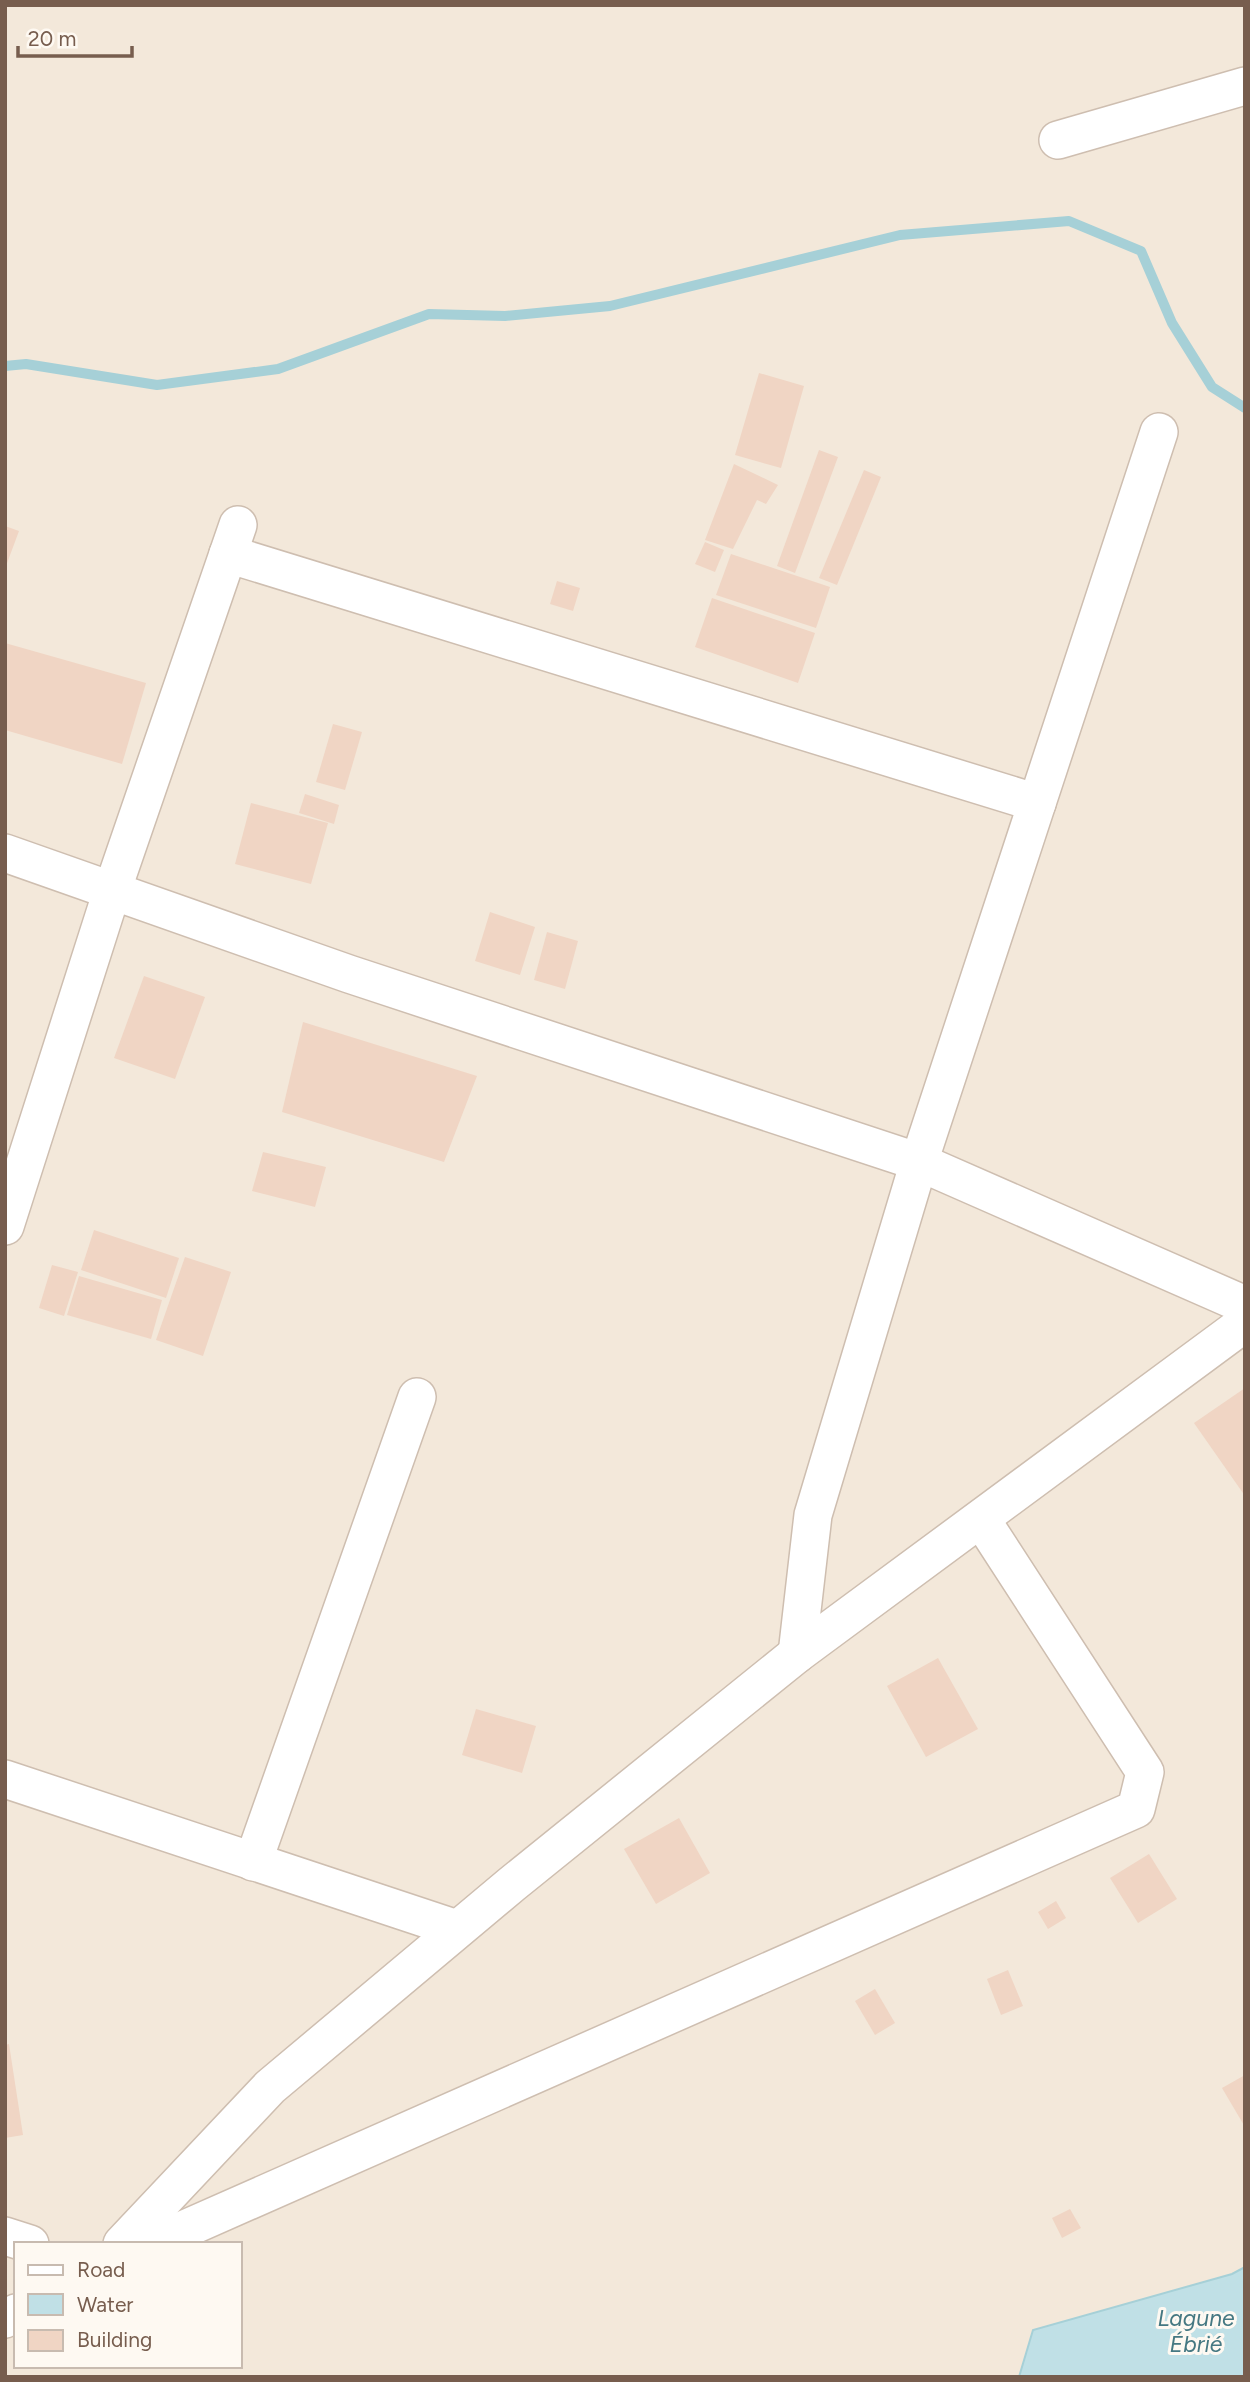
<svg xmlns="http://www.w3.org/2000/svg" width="1250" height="2382" font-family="Figtree,sans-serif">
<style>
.residential{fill:#f3e8da;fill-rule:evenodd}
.water{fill:#c0e0e6;stroke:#a6d0d7;stroke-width:2}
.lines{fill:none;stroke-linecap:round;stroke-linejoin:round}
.stream{stroke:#a6d0d7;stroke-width:10}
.building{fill:#f0d5c4}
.street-casing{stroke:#cebeb0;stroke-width:40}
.street{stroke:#fff;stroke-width:37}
.labels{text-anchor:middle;stroke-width:6;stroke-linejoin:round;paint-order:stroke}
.water-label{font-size:23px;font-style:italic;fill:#457882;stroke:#fef9f2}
</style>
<rect width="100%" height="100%" fill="#fcf5eb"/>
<!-- residential -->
<path class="residential" d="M 5,5 L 1245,5 L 1245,2267 L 1232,2274 L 1033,2330 L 1019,2377 L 5,2377 ZM 16,2244 L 240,2244 L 240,2366 L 16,2366 Z"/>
<!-- water -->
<path class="water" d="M 1245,2267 L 1245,2377 L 1019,2377 L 1033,2330 L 1232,2274 Z"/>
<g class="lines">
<!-- stream -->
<path class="stream" d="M 5,366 L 26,364 L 157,385 L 278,369 L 429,314 L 505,316 L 610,306 L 900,235 L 1069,221 L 1141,251 L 1172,323 L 1212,387 L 1245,408"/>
</g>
<!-- building -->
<g class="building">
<path d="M 759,373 L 804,386 L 781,468 L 735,455 Z"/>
<path d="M 819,450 L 838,457 L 795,573 L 777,566 Z"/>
<path d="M 734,464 L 778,485 L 766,504 L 757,500 L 733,549 L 705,540 Z"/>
<path d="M 864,470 L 881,477 L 837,585 L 819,578 Z"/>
<path d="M 5,526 L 19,531 L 6,566 L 5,566 Z"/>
<path d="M 705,542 L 724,550 L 715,572 L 695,564 Z"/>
<path d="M 731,554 L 830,587 L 816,628 L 716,595 Z"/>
<path d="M 557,581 L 580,588 L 573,611 L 550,604 Z"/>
<path d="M 712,598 L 815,633 L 798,683 L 695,647 Z"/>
<path d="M 5,643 L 146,683 L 122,764 L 5,730 Z"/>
<path d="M 333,724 L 362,732 L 345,790 L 316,782 Z"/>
<path d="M 305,794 L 339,805 L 334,824 L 299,813 Z"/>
<path d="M 251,803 L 328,823 L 311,884 L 235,864 Z"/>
<path d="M 490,912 L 535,927 L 520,975 L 475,961 Z"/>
<path d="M 547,932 L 578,941 L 565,989 L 534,980 Z"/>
<path d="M 144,976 L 205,997 L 175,1079 L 114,1058 Z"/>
<path d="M 303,1022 L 477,1076 L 444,1162 L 282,1112 Z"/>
<path d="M 263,1152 L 326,1167 L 315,1207 L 252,1191 Z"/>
<path d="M 94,1230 L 179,1258 L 166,1298 L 81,1270 Z"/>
<path d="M 185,1257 L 231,1272 L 203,1356 L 156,1340 Z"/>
<path d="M 52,1265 L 78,1272 L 64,1316 L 39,1308 Z"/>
<path d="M 79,1276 L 162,1300 L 151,1339 L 67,1315 Z"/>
<path d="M 1245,1388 L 1245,1496 L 1194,1423 Z"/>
<path d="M 938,1658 L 978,1729 L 926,1757 L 887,1686 Z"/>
<path d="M 476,1709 L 536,1726 L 522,1773 L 462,1755 Z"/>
<path d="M 679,1818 L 710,1873 L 656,1904 L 624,1849 Z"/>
<path d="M 1149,1854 L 1177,1899 L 1138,1923 L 1110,1878 Z"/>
<path d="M 1056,1901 L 1066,1918 L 1048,1929 L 1038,1912 Z"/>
<path d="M 1008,1970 L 1023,2006 L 1001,2015 L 987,1979 Z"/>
<path d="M 875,1989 L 895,2023 L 875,2035 L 855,2001 Z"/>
<path d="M 9,2044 L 23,2135 L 5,2138 L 5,2045 Z"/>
<path d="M 1245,2075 L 1245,2127 L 1222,2088 Z"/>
<path d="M 1070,2209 L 1081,2228 L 1062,2238 L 1052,2218 Z"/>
</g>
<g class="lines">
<defs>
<g id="street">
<path d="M 1058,140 L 1245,86"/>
<path d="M 228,554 L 1037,803"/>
<path d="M 5,853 L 349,974 L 919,1162 L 1245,1305"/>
<path d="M 5,1226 L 112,891 L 238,525"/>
<path d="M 797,1654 L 813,1515 L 919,1162 L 1159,432"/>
<path d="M 5,1779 L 457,1929"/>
<path d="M 253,1862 L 417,1397"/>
<path d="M 5,2236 L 30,2244"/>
<path d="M 122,2244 L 270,2087 L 512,1884 L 797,1654 L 1245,1323"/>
<path d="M 151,2244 L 1136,1809 L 1145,1772 L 981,1519"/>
<path d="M 5,2319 L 16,2313"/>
</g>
</defs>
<!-- street casing -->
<use href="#street" class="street-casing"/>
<!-- street -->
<use href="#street" class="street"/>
</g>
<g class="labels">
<!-- water labels -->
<g class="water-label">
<text x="1196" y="2326">Lagune<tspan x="1196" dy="26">Ébrié</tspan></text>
</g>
</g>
<!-- border -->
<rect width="1250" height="2382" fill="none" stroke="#775d4e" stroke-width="14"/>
<!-- legend -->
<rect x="14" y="2242" width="228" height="126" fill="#fef9f2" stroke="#c8bbb0" stroke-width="2"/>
<rect x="28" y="2265" width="35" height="10" fill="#ffffff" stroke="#c8bbb0" stroke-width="2"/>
<text x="77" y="2277" font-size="21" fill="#775d4e">Road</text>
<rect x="28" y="2294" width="35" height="21" fill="#c0e0e6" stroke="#c8bbb0" stroke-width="2"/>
<text x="77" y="2312" font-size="21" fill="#775d4e">Water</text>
<rect x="28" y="2330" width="35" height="21" fill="#f0d5c4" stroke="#c8bbb0" stroke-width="2"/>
<text x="77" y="2347" font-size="21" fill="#775d4e">Building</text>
<!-- scale -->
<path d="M18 46v10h114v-10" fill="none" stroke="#775d4e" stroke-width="3.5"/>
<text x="28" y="46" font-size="21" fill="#775d4e" stroke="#fef9f2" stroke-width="5" paint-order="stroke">20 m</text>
</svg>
